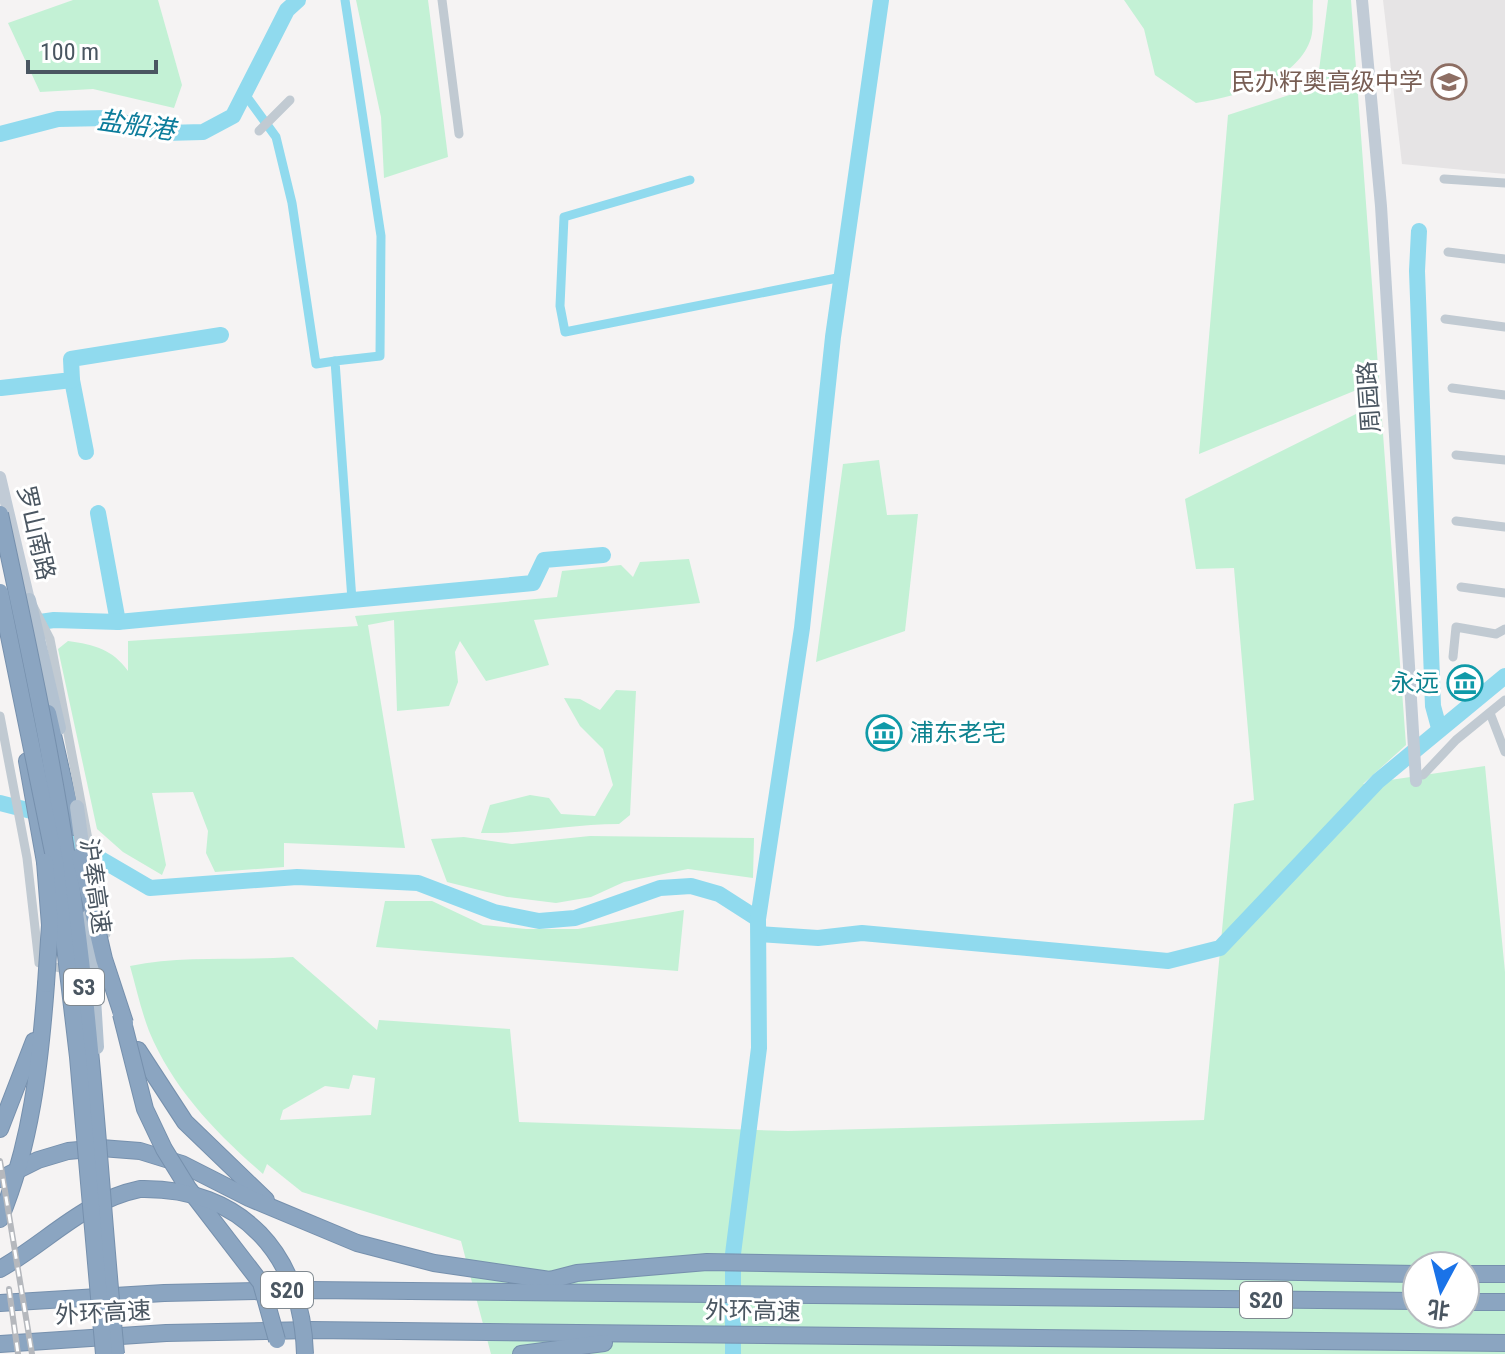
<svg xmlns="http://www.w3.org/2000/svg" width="1505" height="1354" font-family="'Roboto Condensed','Noto Sans SC',sans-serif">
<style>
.education{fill:#e6e4e5}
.green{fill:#c3f1d5;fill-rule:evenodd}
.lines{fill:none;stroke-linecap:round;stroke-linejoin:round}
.canal{stroke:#90daee;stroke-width:9}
.river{stroke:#90daee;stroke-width:16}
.highway-casing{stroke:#7690ad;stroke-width:18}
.street{stroke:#c1cad2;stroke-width:9}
.secondary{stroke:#c1cbd6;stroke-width:12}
.primary{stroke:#b3c2d1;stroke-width:14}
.highway{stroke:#8ba5c1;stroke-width:16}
.rail-casing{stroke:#b5b8bd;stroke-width:6}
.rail{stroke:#fff;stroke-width:3;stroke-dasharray:9;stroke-linecap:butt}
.highway-bridge-casing{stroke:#7690ad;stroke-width:18;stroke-linecap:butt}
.primary-bridge{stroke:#b3c2d1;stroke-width:14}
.highway-bridge{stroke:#8ba5c1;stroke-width:16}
.labels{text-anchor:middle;stroke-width:6;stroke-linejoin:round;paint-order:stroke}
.shield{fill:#fff;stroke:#808990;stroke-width:2}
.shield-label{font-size:22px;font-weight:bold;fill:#4a5661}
.education-label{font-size:24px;fill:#785e54;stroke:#fff;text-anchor:end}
.street-label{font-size:24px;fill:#4a5661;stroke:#fff}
.culture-label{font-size:24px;fill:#0d838f;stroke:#fff;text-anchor:end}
.water-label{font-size:26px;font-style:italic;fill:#0c7c9b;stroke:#fff}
</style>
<rect width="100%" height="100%" fill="#f5f3f3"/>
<!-- education -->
<path class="education" d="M 1383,0 L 1505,0 L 1505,174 L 1402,164 Z"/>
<!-- green -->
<g class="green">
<path d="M 73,0 L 158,0 L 182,85 L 174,108 L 93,89 L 40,92 L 8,23 Z"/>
<path d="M 356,0 L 428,0 L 448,157 L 384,178 L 381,117 Z"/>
<path d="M 1124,0 L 1313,0 C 1312,12 1314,27 1311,38 C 1298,81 1235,97 1196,103 L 1155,75 L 1144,29 Z"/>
<path d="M 1328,0 L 1351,0 L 1406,745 L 1363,784 L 1485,766 L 1505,972 L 1505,1354 L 491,1354 L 461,1241 L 302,1192 L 267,1164 L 263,1174 C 216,1133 173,1089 149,1031 C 141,1010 136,987 130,966 C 183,955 239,961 293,957 L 377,1030 L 379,1020 L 510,1029 L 519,1122 L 788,1131 L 1204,1120 L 1234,804 L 1254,800 L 1234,568 L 1196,569 L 1185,499 L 1360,412 L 1359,389 L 1199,454 L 1228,115 L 1317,86 ZM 353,1075 L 375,1078 L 371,1115 L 280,1120 L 283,1110 L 325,1086 L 349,1089 ZM 1417,1266 L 1465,1266 L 1465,1314 L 1417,1314 Z"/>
<path d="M 879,460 L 887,515 L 918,514 L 905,631 L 816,662 L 843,464 Z"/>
<path d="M 689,559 L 700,603 L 534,620 L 549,665 L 486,681 L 460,641 L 455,652 L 458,682 L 449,706 L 397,711 L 394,620 L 368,625 L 405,848 L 284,843 L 284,867 L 215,872 L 206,853 L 208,831 L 193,792 L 152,793 L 166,865 L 162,875 L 123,852 L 97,829 L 58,649 L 68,641 C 95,645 112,649 128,671 L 128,641 L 358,626 L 355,616 L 557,597 L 562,571 L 621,565 L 633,577 L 640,562 Z"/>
<path d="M 616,690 L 636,691 L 630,815 L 619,824 C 572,824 528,834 481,833 L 490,805 L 530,795 L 549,798 L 561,814 L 595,816 L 613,785 L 603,749 L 580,726 L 564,698 L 580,699 L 600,710 Z"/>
<path d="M 590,836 L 754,838 L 753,878 L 688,869 L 624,882 L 591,897 L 556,903 L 507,897 L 447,882 L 431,839 L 464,837 L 512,844 Z"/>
<path d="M 385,901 L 432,901 L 483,925 L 526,929 L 578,929 L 684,910 L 678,971 L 376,947 Z"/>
</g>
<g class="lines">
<!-- canal -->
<g class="canal">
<path d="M 345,0 L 381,236 L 380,356 L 335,361 L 352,600"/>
<path d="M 244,93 L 276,137 L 292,203 L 316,364 L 335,361"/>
<path d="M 690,180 L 564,217 L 560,306 L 565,332 L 842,277"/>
</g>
<!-- river -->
<g class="river">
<path d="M 0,134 L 58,119 L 107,118 L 165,133 L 203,132 L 233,116 L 287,10 L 298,0"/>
<path d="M 1419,231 L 1417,271 L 1433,706 L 1439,728"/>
<path d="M 72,380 L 86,452"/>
<path d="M 1,388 L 72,380 L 71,359 L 221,335"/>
<path d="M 98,513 L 118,622"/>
<path d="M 26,624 L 54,620 L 118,622 L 533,583 L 544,560 L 603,555"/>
<path d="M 0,803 L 43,814 L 85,850 L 150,888 L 297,877 L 418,883 L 494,912 L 539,921 L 575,918 L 660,888 L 691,886 L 719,894 L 758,919"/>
<path d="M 759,934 L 818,938 L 862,933 L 1168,961 L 1220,948 L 1378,781 L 1505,676"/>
<path d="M 733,1354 L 733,1254 L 759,1048 L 758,919 L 802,628 L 833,337 L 881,0"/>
</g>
<defs>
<g id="highway">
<path d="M 48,713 L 74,827"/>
<path d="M 27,761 L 45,862"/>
<path d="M 138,1050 L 185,1122 L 266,1200"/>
<path d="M 0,1129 L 34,1041"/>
<path d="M 0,1179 L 38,1160 L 68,1151 L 101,1148 L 140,1151 L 182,1164 L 249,1198 L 357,1243 L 434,1263 L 550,1280 L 577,1273 L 707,1262 L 1417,1274"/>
<path d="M 0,1219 C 31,1145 40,1064 46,984"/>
<path d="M 0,1269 C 49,1241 83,1201 140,1189"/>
<path d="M 1465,1274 L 1505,1274"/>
<path d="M 1465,1302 L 1505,1302"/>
<path d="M 0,1303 L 164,1293 L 311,1290 L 1417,1301"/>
<path d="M 0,1344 L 166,1333 L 311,1330 L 1505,1343"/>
<path d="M 521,1354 L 604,1343"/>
</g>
</defs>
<!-- highway casing -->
<use href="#highway" class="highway-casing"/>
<!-- street -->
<g class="street">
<path d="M 442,0 L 459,134"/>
<path d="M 259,131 L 290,100"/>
<path d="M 1444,179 L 1505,183"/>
<path d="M 1448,252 L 1505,259"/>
<path d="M 1445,319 L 1505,327"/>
<path d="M 1452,388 L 1505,395"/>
<path d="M 1456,455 L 1505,460"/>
<path d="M 1456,521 L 1505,527"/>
<path d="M 1461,587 L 1505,593"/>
<path d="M 33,606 L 50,639 L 106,934"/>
<path d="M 1453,657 L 1456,627 L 1496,634 L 1505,629"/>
<path d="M 1490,713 L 1505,752"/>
<path d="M 0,716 L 27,858 L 39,963 L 68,970"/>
<path d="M 1423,775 L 1456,740 L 1505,700"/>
</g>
<!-- secondary -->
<g class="secondary">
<path d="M 1362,0 L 1381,206 L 1416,781"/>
<path d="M 0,477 L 29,600 L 23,601"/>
</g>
<!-- primary -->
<path class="primary" d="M 29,600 L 59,728"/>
<!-- highway -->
<use href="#highway" class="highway"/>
<defs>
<g id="rail">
<path d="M 0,1161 L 32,1354"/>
<path d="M 9,1289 L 18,1354"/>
</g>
</defs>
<!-- rail casing -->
<use href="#rail" class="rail-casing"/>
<!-- rail -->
<use href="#rail" class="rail"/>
<defs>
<g id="highway-bridge">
<path d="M 0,514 C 32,662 64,811 81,961 C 96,1092 103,1223 116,1354"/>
<path d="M 0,592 L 55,862 L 78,1057 L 104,1354"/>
<path d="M 80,856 L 104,959 L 125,1023"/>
<path d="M 45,862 L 50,925 L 46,984"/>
<path d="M 121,1014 L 145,1109 L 164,1149 L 188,1188 L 261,1283 L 277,1340"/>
<path d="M 140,1189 C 242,1187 302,1255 305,1354"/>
</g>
</defs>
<!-- highway-bridge casing -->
<use href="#highway-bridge" class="highway-bridge-casing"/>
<!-- primary-bridge -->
<g class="primary-bridge">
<path d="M 77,807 L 85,867"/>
<path d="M 89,916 L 97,1047"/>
</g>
<!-- highway-bridge -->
<use href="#highway-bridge" class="highway-bridge"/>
</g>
<!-- icons -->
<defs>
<symbol id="school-ring" viewBox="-11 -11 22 22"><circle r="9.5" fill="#fff" stroke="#8d6e63" stroke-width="1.5"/><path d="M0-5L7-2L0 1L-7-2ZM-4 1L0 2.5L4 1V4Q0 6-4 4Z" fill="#8d6e63"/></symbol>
<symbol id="museum-ring" viewBox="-11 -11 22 22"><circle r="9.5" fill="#fff" stroke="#0f9aa8" stroke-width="1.5"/><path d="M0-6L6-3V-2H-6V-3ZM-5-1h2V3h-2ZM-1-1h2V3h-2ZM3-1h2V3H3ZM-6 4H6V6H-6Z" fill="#0f9aa8"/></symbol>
</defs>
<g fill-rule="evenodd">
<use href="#school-ring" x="1429" y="62" width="40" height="40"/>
<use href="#museum-ring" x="1445" y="663" width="40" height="40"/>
<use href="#museum-ring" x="864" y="713" width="40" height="40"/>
</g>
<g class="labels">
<!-- shield labels -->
<g class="shield">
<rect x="64" y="969" width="40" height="36" rx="6"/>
<rect x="261" y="1272" width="52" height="36" rx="6"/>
<rect x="1240" y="1282" width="52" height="36" rx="6"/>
</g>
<g class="shield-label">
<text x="84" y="995">S3</text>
<text x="287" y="1298">S20</text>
<text x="1266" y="1308">S20</text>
</g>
<!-- education labels -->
<g class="education-label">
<text x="1423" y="90">民办籽奥高级中学</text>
</g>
<!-- street labels -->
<g class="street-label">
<text transform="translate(1369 397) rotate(-94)" y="8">周园路</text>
<text transform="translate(36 533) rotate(77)" y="8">罗山南路</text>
<text transform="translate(95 886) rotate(82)" y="8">沪奉高速</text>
<text transform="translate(753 1311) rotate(1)" y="8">外环高速</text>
<text transform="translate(103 1313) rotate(-3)" y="8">外环高速</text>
</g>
<!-- culture labels -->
<g class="culture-label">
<text x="1439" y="691">永远</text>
<text x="910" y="741" text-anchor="start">浦东老宅</text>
</g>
<!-- water labels -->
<g class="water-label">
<text transform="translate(136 125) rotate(8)" y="9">盐船港</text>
</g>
</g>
<!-- north arrow -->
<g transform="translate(1441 1290) rotate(187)"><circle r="38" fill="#ffffff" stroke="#b7bbc0" stroke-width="2"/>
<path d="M0-6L14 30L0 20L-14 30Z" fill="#1a73e8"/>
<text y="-12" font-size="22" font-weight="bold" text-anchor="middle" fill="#4a5661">北</text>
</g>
<!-- scale -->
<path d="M28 60v12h128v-12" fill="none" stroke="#4a5661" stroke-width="4"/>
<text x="40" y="60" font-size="24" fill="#4a5661" stroke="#ffffff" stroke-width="6" paint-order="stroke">100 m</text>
</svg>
